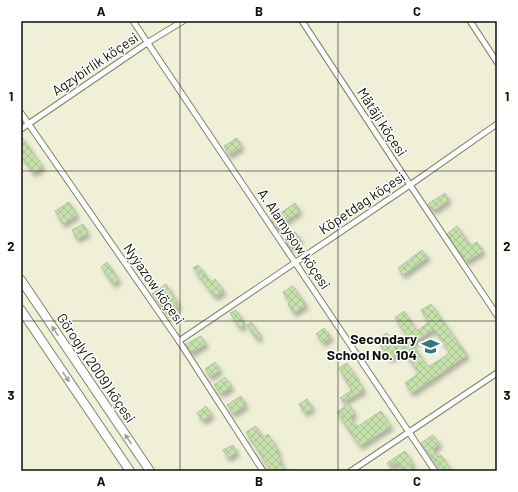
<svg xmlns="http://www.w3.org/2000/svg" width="518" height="492" font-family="Barlow,sans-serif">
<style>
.building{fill:url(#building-cross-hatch);stroke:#b4c0aa;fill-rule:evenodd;filter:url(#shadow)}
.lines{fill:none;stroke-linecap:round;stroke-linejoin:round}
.street-casing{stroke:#81826c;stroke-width:7}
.primary-casing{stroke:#81826c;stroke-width:10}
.street{stroke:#fff;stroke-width:5}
.primary{stroke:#fff;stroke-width:8}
.oneway{fill:#9fa09c}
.grid{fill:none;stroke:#101108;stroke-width:1;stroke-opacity:0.55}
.labels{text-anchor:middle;stroke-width:3;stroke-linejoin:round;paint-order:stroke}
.street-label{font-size:14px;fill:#101108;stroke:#fff}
.poi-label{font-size:14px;font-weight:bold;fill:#101108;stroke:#fff;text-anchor:end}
.neatline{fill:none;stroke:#101108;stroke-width:1.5}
.grid-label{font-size:13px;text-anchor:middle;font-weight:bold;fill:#101108}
</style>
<defs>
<pattern id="building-cross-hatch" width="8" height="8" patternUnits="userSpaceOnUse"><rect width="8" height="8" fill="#c5e2ab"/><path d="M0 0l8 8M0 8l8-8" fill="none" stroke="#a8c192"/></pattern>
<filter id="shadow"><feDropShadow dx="2.5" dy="4" stdDeviation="2" flood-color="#0004"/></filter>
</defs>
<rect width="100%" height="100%" fill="#eff0d7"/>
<!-- building -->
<g class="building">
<path d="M 21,136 L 43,167 L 33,173 L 21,156 Z"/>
<path d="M 237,138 L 242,147 L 229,155 L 224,146 Z"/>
<path d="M 445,193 L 449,200 L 433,211 L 428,204 Z"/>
<path d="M 69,202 L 77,215 L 63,224 L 55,211 Z"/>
<path d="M 295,203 L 300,211 L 276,228 L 271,220 Z"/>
<path d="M 83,224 L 88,233 L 77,239 L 72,230 Z"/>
<path d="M 457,226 L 471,246 L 477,242 L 483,251 L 466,262 L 447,234 Z"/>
<path d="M 295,232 L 301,240 L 290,248 L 285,240 Z"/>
<path d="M 422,250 L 428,257 L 403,275 L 398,268 Z"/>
<path d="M 107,262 L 119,280 L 113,284 L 101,267 Z"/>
<path d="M 198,265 L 211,282 L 215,279 L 224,291 L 215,297 L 193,268 Z"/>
<path d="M 166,284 L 179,305 L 167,314 L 152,294 Z"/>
<path d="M 293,286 L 306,305 L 294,313 L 288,304 L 290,303 L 283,292 Z"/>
<path d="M 431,304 L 467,355 L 412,393 L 405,383 L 419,373 L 403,350 L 390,359 L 377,339 L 387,333 L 395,345 L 408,337 L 395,318 L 404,311 L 417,331 L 429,322 L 421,310 ZM 434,329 L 450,353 L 428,367 L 412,344 Z"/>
<path d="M 236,310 L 245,324 L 240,328 L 230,313 Z"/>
<path d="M 251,322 L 261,336 L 257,339 L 247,325 Z"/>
<path d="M 324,328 L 331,337 L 323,343 L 316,334 Z"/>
<path d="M 201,336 L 206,344 L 191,353 L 186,344 Z"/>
<path d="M 215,362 L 220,370 L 210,377 L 205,369 Z"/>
<path d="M 347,363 L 364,390 L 343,402 L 340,398 L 352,390 L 339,368 Z"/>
<path d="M 225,377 L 232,387 L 221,394 L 214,385 Z"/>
<path d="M 241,396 L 246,405 L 233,414 L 227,405 Z"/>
<path d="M 307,399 L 313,408 L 305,413 L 299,404 Z"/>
<path d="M 349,404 L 355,414 L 350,417 L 357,427 L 381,411 L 391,426 L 360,446 L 337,412 Z"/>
<path d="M 206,406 L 212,415 L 203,421 L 197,413 Z"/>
<path d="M 256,426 L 263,438 L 268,434 L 279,452 L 277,453 L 281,460 L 279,461 L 286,471 L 271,471 L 268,467 L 252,440 L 251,441 L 246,432 Z"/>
<path d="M 433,435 L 440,444 L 433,449 L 438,457 L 441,455 L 452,471 L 442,471 L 421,443 Z"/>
<path d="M 233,445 L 237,452 L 228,458 L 223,450 Z"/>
<path d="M 405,451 L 413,463 L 411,465 L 415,471 L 404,471 L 398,462 L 390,467 L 387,463 Z"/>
</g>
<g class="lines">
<defs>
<g id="street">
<path d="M 133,21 L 435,471"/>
<path d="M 302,21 L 410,185 L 497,315"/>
<path d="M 470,21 L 497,62"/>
<path d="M 21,113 L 179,341 L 263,471"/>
<path d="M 21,129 L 147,43 L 183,21"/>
<path d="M 179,341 L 410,185 L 497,124"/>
<path d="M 351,471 L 497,373"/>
</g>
<g id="primary">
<path d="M 21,280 L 150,471"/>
<path d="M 21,310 L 130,471"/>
</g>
</defs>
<!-- street casing -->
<use href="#street" class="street-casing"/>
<!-- primary casing -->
<use href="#primary" class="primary-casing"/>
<!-- street -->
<use href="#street" class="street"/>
<!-- primary -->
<use href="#primary" class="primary"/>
</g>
<!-- one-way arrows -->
<defs><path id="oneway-solid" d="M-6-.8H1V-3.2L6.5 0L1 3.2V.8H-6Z"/></defs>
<g class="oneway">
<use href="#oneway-solid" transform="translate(55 331) rotate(-124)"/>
<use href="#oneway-solid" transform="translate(66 377) rotate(56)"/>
<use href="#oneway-solid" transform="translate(128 439) rotate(-124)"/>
</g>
<!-- grid -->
<path class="grid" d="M 180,21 L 180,471M 338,21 L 338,471M 21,171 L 497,171M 21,321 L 497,321"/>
<!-- icons -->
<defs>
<symbol id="school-bare" viewBox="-9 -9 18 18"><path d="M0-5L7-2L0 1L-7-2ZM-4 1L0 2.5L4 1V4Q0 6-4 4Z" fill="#327785" stroke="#fff" stroke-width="2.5" paint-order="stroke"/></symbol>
</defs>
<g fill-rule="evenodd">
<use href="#school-bare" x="418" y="334" width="25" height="25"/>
</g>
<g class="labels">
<!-- street labels -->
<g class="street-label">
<text transform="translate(95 64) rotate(-34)" y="5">Agzybirlik köçesi</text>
<text transform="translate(382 122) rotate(57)" y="5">Mätäji köçesi</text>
<text transform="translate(362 203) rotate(-34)" y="5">Köpetdag köçesi</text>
<text transform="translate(294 239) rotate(56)" y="5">A. Alamyşow köçesi</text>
<text transform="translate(154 284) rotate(55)" y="5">Nyýazow köçesi</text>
<text transform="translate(96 368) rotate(56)" y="5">Görogly (2009) köçesi</text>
</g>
<!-- poi labels -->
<g class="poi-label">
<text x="417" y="344">Secondary<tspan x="417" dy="16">School No. 104</tspan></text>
</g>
</g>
<!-- border -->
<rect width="518" height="492" fill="none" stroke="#ffffff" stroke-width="44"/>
<rect x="22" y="22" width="474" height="448" class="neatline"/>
<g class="grid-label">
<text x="101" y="16">A</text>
<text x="259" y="16">B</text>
<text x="417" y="16">C</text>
<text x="11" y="101">1</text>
<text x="507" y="101">1</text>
<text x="11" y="251">2</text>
<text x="507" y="251">2</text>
<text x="11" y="400">3</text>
<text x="507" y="400">3</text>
<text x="101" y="486">A</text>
<text x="259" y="486">B</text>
<text x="417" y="486">C</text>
</g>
</svg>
